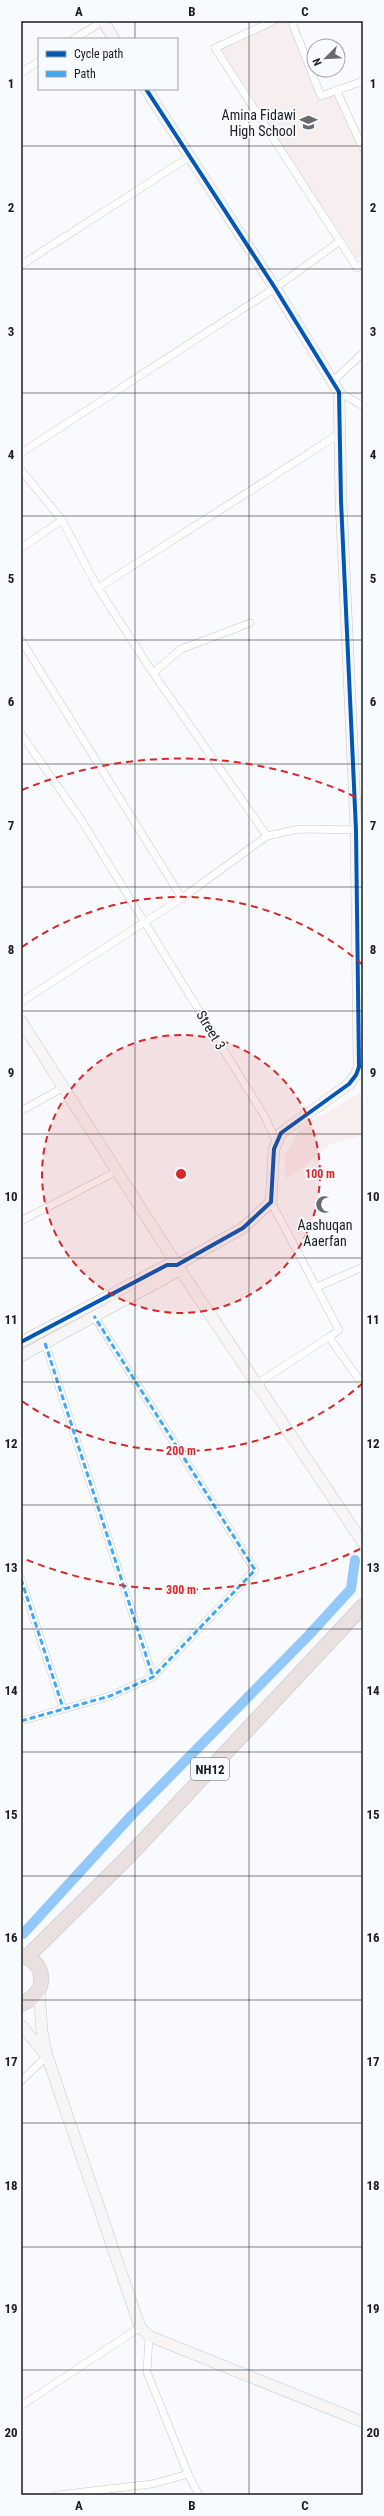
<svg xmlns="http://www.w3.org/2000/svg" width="384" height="2516" font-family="'Roboto Condensed',sans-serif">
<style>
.education{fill:#f6eeef}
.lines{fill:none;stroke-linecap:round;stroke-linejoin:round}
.canal{stroke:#93c8fa;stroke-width:10}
.street-casing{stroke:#c6c8cc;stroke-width:8}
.secondary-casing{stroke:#c6c8cc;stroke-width:12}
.highway-casing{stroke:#d4d5d6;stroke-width:16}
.street{stroke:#fefeff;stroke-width:7}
.secondary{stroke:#f7f5f5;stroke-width:11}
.highway{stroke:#e9e0df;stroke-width:14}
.quiet{stroke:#3fa9f5;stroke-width:3;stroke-dasharray:6 3;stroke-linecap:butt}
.cycleway-casing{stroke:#f7fafe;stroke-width:6}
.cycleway{stroke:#0057b8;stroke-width:4}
.grid{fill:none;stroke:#1b1d21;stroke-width:1;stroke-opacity:0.55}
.ring{fill:none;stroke:#d62828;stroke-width:2;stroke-dasharray:7 5}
.labels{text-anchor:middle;stroke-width:3.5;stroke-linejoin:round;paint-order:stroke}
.shield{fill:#f7fafe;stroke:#5d5f63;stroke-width:1}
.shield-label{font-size:13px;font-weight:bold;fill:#1b1d21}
.poi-label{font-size:14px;fill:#1b1d21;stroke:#f7fafe;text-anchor:end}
.street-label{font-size:14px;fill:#1b1d21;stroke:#f7fafe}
.centre{fill:#d62828;stroke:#f7fafe;stroke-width:2}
.ring-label{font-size:12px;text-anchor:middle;font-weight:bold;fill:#d62828;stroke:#f7fafe;stroke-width:3.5;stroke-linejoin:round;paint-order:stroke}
.neatline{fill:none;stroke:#1b1d21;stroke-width:1.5}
.grid-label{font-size:13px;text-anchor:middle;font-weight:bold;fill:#1b1d21}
</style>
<rect width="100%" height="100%" fill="#f8fafd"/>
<!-- education -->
<g class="education">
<path d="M 279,21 L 288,21 L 320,99 L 337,93 L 363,152 L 363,255 L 357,259 L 218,48 Z"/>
<path d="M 363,1091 L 363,1135 L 331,1144 L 286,1180 L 284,1157 L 300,1128 Z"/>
</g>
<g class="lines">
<!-- canal -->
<path class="canal" d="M 23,1934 L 131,1816 L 308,1636 L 351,1589 L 355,1560"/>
<defs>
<g id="street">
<path d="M 273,21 L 215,48 L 357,268 L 363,263"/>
<path d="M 294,21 L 293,25 L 321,96 L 363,81"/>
<path d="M 74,39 L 103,21"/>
<path d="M 21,73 L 39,61"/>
<path d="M 336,90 L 363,148"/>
<path d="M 21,265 L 189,157"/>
<path d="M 334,380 L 363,353"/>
<path d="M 339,392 L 363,406"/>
<path d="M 21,453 L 275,288 L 340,241"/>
<path d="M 21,470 L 62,520 L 98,588 L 153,673 L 267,836"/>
<path d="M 21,548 L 62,520"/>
<path d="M 98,588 L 339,434"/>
<path d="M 21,640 L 182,898"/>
<path d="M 153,673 L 181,649 L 250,623"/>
<path d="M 21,734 L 82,821 L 265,1117 L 276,1141"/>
<path d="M 21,1002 L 182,898 L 267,836 L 299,829 L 363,830"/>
<path d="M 21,1111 L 64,1087"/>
<path d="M 271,1202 L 339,1330 L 329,1337 L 363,1385"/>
<path d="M 21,1221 L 117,1171"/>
<path d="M 317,1287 L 363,1267"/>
<path d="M 45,1343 L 153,1677"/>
<path d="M 258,1383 L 329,1337"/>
<path d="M 21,1579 L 63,1708"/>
<path d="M 21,1721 L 110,1696 L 153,1677 L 255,1570 L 94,1316"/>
<path d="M 21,2081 L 47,2056"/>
<path d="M 149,2336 L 147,2372 L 188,2474 L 199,2495"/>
<path d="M 21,2406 L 140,2327"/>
<path d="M 57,2495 L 152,2484 L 188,2474"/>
</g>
<g id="secondary">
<path d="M 103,21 L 114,39"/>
<path d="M 21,1021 L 177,1265 L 363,1543"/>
<path d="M 21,1342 L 167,1265 L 177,1265 L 243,1228 L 271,1202 L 274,1149 L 281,1133 L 349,1084 L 356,1075 L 359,1067 L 356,830 L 341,501 L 339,392 L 275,288 L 146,89"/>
<path d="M 21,1356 L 173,1274 L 177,1265"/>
<path d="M 39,1990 L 42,2032 L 47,2056 L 140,2327 L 149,2336 L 363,2422"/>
<path d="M 21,2025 L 46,2055"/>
</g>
<g id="highway">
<path d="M 21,1955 C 49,1963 47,1995 21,2004"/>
<path d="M 27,1957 L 129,1856 L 363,1606"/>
</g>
</defs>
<!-- street casing -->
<use href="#street" class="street-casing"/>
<!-- secondary casing -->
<use href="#secondary" class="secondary-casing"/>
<!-- highway casing -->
<use href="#highway" class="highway-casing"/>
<!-- street -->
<use href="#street" class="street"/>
<!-- secondary -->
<use href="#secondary" class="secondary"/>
<!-- highway -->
<use href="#highway" class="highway"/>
<!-- quiet -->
<g class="quiet">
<path d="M 45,1343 L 153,1677"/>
<path d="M 21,1579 L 63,1708"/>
<path d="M 21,1721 L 110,1696 L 153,1677 L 255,1570 L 94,1316"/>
</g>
<defs>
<path id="cycleway" d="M 21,1342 L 167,1265 L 177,1265 L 243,1228 L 271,1202 L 274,1149 L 281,1133 L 349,1084 L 356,1075 L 359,1067 L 356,830 L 341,501 L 339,392 L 275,288 L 146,89"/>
</defs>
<!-- cycleway casing -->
<use href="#cycleway" class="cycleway-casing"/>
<!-- cycleway -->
<use href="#cycleway" class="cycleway"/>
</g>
<!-- grid -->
<path class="grid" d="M 135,21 L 135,39M 249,21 L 249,2495M 135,89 L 135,2495M 21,146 L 363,146M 21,269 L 363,269M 21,393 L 363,393M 21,516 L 363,516M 21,640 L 363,640M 21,764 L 363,764M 21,887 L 363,887M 21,1011 L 363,1011M 21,1134 L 363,1134M 21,1258 L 363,1258M 21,1382 L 363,1382M 21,1505 L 363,1505M 21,1629 L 363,1629M 21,1752 L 363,1752M 21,1876 L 363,1876M 21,2000 L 363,2000M 21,2123 L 363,2123M 21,2247 L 363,2247M 21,2370 L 363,2370"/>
<!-- distance rings -->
<circle cx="181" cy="1174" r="139" fill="#d62828" fill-opacity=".12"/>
<g class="ring">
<circle cx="181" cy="1174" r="139"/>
<path d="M363 1383A277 277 0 0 1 22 1401M22 947A277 277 0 0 1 363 965"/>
<path d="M360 1549A416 416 0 0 1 22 1558M22 790A416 416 0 0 1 360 799"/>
</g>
<!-- icons -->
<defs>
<symbol id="school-bare" viewBox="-9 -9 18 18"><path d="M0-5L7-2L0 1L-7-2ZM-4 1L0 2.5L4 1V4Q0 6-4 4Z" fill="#686a6e" stroke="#f7fafe" stroke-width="2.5" paint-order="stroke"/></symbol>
<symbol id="mosque-bare" viewBox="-9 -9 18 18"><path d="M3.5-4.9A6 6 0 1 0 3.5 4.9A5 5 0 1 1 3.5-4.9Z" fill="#686a6e" stroke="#f7fafe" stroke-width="2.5" paint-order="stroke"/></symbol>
</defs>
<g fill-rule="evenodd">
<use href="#school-bare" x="296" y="110" width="25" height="25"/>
<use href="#mosque-bare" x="312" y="1192" width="25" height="25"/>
</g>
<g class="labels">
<!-- shield labels -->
<rect class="shield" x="191" y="1758" width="38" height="22" rx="3"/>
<g class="shield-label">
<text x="210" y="1774">NH12</text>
</g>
<!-- poi labels -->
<g class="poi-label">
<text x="296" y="120">Amina Fidawi<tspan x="296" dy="16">High School</tspan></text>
<text x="325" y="1230" text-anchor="middle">Aashuqan<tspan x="325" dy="16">Aaerfan</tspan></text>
</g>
<!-- street labels -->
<g class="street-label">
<text transform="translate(211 1030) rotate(59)" y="5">Street 3</text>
</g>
</g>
<circle cx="181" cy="1174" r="6" class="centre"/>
<g class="ring-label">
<text x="320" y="1178">100 m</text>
<text x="181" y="1455">200 m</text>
<text x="181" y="1594">300 m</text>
</g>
<!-- border -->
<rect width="384" height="2516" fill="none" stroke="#f7fafe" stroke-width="44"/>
<!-- legend -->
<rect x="38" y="38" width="140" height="52" fill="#f7fafe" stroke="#9fa2a6"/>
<rect x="46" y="51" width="20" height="6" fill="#0057b8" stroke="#9fa2a6"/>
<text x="74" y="58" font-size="12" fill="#1b1d21">Cycle path</text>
<rect x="46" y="71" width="20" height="6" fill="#3fa9f5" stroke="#9fa2a6"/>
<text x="74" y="78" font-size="12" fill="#1b1d21">Path</text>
<!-- north arrow -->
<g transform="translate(326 58) rotate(246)"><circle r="19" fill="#f7fafe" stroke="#9fa2a6"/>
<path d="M0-3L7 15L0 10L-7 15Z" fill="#686a6e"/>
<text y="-6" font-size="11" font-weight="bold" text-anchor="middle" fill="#1b1d21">N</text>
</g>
<rect x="22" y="22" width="340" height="2472" class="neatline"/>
<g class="grid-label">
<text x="79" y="16">A</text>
<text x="192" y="16">B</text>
<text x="305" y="16">C</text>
<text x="11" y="88">1</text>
<text x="373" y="88">1</text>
<text x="11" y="212">2</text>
<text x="373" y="212">2</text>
<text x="11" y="336">3</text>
<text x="373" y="336">3</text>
<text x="11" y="459">4</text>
<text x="373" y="459">4</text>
<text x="11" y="583">5</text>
<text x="373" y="583">5</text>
<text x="11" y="706">6</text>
<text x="373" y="706">6</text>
<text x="11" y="830">7</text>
<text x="373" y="830">7</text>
<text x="11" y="954">8</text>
<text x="373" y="954">8</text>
<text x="11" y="1077">9</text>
<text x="373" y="1077">9</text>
<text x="11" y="1201">10</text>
<text x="373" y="1201">10</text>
<text x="11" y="1324">11</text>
<text x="373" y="1324">11</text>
<text x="11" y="1448">12</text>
<text x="373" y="1448">12</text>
<text x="11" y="1572">13</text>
<text x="373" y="1572">13</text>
<text x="11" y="1695">14</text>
<text x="373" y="1695">14</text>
<text x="11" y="1819">15</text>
<text x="373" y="1819">15</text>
<text x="11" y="1942">16</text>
<text x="373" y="1942">16</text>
<text x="11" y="2066">17</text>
<text x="373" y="2066">17</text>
<text x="11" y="2190">18</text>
<text x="373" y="2190">18</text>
<text x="11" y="2313">19</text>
<text x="373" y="2313">19</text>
<text x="11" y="2437">20</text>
<text x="373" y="2437">20</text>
<text x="79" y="2510">A</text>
<text x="192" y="2510">B</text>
<text x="305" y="2510">C</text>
</g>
</svg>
